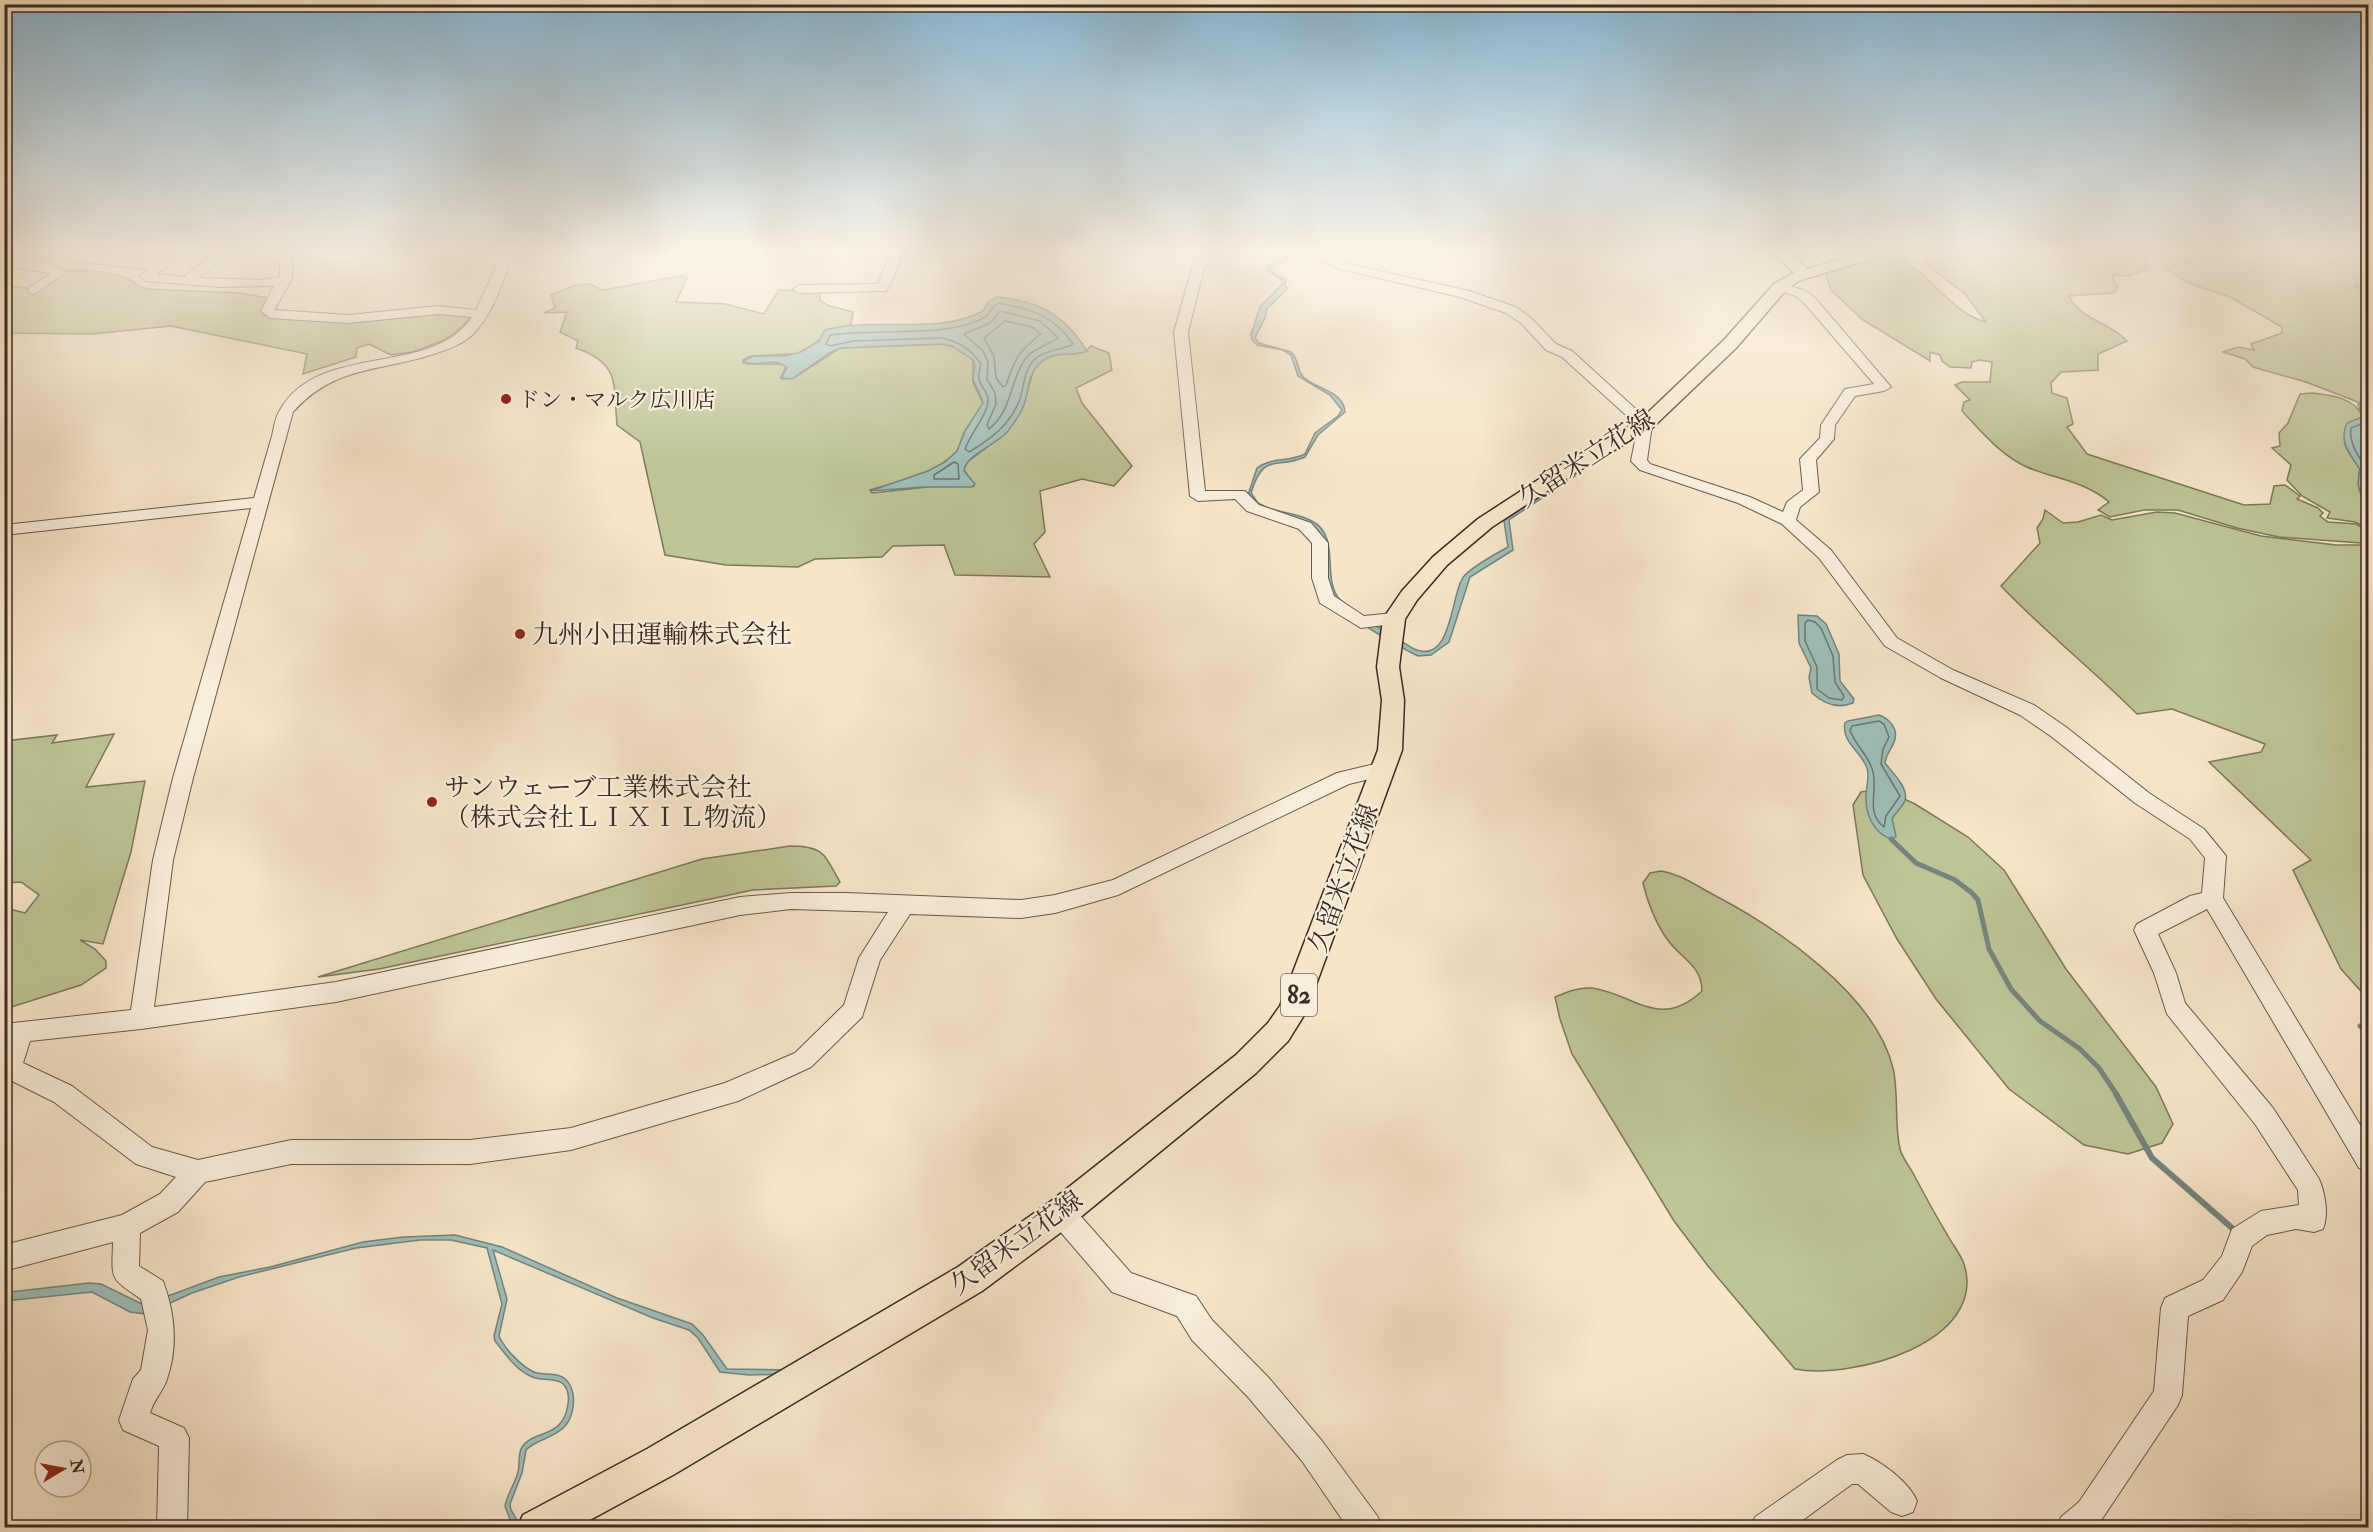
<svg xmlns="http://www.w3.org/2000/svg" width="2373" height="1532" font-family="'IM FELL Double Pica','Noto Serif JP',serif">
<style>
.green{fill:#bdc495;stroke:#7c785d;stroke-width:1.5}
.water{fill:#9dbfb9;stroke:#75847e;stroke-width:1.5}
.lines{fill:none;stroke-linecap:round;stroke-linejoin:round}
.shore{stroke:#6c766f;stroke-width:1.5}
.stream-far1{stroke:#75847e;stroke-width:5}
.stream{stroke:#75847e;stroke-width:6}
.minor-casing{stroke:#695a4e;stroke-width:2}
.major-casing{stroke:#3a2c25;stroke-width:3}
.minor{fill:#f9eedb;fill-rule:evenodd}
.major{fill:#f6e5c8;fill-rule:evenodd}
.poi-dot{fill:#8f2418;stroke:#f9eedb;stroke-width:2}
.labels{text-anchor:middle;stroke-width:4.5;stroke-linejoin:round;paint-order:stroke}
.far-poi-label{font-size:22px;fill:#3a2c25;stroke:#f9eedb;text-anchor:start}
.shield{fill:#f9eedb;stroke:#73665c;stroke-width:1.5}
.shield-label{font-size:24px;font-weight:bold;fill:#3a2c25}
.street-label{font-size:26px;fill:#3a2c25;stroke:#f9eedb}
.poi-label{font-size:26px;fill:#3a2c25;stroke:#f9eedb;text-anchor:start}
</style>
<rect width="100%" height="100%" fill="#f6e5c8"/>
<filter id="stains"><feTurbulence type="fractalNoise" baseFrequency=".00333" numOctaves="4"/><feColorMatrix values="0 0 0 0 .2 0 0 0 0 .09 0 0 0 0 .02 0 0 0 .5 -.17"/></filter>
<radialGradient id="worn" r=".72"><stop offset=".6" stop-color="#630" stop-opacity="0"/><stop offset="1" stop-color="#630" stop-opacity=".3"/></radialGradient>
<!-- green -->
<g class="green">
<path d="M 1924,251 L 2099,251 C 2108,254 2116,258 2123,251 L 2134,251 L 2146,260 L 2148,269 L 2129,276 L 2114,275 L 2113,279 L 2118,288 L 2114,293 L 2069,296 C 2080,320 2110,322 2127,341 L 2098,354 L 2098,370 L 2061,372 L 2051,383 L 2052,393 L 2067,398 L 2073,424 L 2067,427 L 2087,454 L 2244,505 L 2270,504 L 2274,486 L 2285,485 L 2300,496 L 2297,499 L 2318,508 L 2323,513 L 2320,516 L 2328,522 L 2356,524 L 2368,531 L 2361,543 L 2279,537 L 2237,528 L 2178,510 L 2144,510 L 2110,517 L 2098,510 L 2109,502 C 2086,482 2057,479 2029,468 C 2001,456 1982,432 1962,411 L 1964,402 L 1970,400 L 1955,385 L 1962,382 L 1990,382 L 1992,362 L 1980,360 L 1972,362 L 1971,368 L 1950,367 L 1942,361 L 1940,355 L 1930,352 L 1930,361 L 1863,320 L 1831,290 L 1825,272 L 1881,254 C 1891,256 1903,259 1911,265 C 1935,282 1956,315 1986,322 L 1965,294 L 1927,265 L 1923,255 Z"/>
<path d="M 2145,251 L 2166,251 L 2171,263 L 2181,266 L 2200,256 L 2221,259 L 2208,251 L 2295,251 L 2332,262 L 2337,261 L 2316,251 L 2357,251 L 2368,257 L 2368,283 L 2355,286 L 2368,292 L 2368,406 L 2306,382 L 2253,367 L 2245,359 L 2223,352 L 2238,347 L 2254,350 L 2251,344 L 2282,333 L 2282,327 L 2230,297 L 2188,283 L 2165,268 L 2165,263 Z"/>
<path d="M 69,270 C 88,271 108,271 126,278 C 134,281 138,287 147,289 L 240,293 L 269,298 L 262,313 L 266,316 L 358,322 L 454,312 L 472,317 L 455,333 L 442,341 L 413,352 L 391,355 L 369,344 L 357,348 L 356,357 L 303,374 L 307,354 L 171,326 L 92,334 L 5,333 L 5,286 L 41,289 Z"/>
<path d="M 685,275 L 687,278 L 676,302 L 725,304 L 764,314 L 779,290 L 820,290 L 820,300 L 827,305 L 853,312 L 851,325 L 824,331 L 822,339 L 797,354 L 751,356 L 743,360 L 743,363 L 748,364 L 782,364 L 786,367 L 781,377 L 782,379 L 795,377 L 840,348 L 944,344 L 961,350 L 973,360 L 973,382 L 983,403 C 979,414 970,421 965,431 C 961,437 961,446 956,452 C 935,475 898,481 870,490 L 872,493 L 937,486 L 974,486 L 964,470 L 966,463 L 1006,433 L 1023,407 L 1033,371 L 1038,364 L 1048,357 L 1063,353 L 1085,352 L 1091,346 L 1109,353 L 1112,370 L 1076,388 L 1082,403 L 1132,466 L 1114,486 L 1082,479 L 1040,491 L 1045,532 L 1034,544 L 1050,577 L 955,575 L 944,545 L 893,546 L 882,557 L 815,559 L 798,567 L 726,565 L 665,555 L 640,442 L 617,425 C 613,384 621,364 576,348 L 578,341 L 560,332 L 567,312 L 544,313 L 555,308 L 551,295 L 573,286 L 589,284 L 603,290 Z"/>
<path d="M 2313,393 C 2331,395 2355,398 2363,417 L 2348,424 C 2339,445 2348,452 2360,468 C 2357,483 2357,492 2368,503 L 2368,528 L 2355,522 L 2327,518 L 2330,512 L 2302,496 L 2287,480 L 2291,465 L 2272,448 L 2280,446 L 2279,433 L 2288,423 L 2300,394 Z"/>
<path d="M 2045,510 L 2063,523 L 2078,522 L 2101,515 L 2112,520 L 2157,512 L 2175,513 L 2261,536 L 2336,545 L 2368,545 L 2368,999 L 2341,969 L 2293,870 L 2311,860 L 2209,762 L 2261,752 L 2265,744 L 2172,709 L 2137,714 C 2093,670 2044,631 2001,586 L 2040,543 L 2037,528 L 2043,519 Z"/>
<path d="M 114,734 L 86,787 L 145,781 L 131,852 L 103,944 L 80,940 L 95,949 L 106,961 L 106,968 L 81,985 L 5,1009 L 5,908 L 25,913 L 39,895 L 21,882 L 5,883 L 5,741 L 57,735 L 52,743 Z"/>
<path d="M 1873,790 L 1889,792 L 1915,804 L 1968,837 L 2004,870 L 2066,969 L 2156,1087 L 2173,1124 L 2162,1143 L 2128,1154 L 2084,1145 L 2009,1089 L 1936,999 L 1897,939 L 1863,875 L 1853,805 L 1861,792 Z"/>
<path d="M 790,846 C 824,846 824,854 840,882 L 836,886 L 753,890 L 379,969 L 318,977 L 702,859 Z"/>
<path d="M 1661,871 C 1680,874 1697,886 1714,895 C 1777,928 1875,994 1893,1068 C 1899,1094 1894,1123 1900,1149 C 1902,1157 1909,1166 1913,1173 C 1924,1194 1936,1216 1948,1236 C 1953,1245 1961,1255 1964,1264 C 1989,1343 1851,1380 1795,1369 L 1708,1266 L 1674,1221 L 1572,1054 L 1560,1019 L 1555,997 C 1567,992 1579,987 1592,988 C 1635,994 1659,1031 1702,991 C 1702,965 1680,958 1667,939 C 1656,924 1647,901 1643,883 L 1650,873 Z"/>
</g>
<!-- water -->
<g class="water">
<path d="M 1296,251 L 1302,251 L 1272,268 L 1272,272 L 1286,280 L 1285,286 L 1288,288 L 1267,309 L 1265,318 L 1255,338 L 1259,343 L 1291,352 C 1300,360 1296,373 1307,380 C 1320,389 1344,393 1345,412 L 1318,435 L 1305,457 C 1275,470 1264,451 1251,493 L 1258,503 L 1264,506 C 1279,513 1298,513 1312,521 C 1340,536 1323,573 1337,596 C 1344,608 1399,640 1414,649 C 1454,666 1450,590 1465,575 C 1476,564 1494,555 1508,547 L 1504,521 L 1571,475 L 1575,476 L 1509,520 L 1513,550 L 1470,577 L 1449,642 L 1431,655 L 1418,656 L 1412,653 C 1386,638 1334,614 1327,583 C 1324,565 1327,544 1316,528 L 1262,508 L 1248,495 L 1257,468 C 1271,457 1290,462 1305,454 L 1315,433 L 1338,416 L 1342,410 L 1330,395 L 1298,376 L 1291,355 L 1283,350 L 1257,345 L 1252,340 L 1251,334 L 1260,307 L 1283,283 L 1280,278 L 1267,271 L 1266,267 Z"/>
<path d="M 2168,251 L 2207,251 L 2222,260 L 2198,256 L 2177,265 L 2171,262 Z"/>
<path d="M 997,297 C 1039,301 1064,314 1087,351 C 1072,358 1053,349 1039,364 C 1027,375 1029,394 1023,407 C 1020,415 1013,424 1008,431 C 998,444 965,455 964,471 L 975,484 L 972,487 L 924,487 L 870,491 L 928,471 L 945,462 L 957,451 L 965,431 L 983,403 L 973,379 L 975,366 L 973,360 L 952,346 L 941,344 L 841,348 L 831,352 L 792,379 L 781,378 L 787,368 C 775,355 756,369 743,361 L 754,356 L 785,356 L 801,352 L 819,341 L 825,330 C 875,316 935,336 983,311 L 989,301 Z"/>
<path d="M 2358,404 L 2368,406 L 2368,502 C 2357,492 2357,484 2360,470 C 2351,454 2338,442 2347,423 L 2362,417 Z"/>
<path d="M 1798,615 L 1817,616 L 1826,624 L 1839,654 L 1840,681 L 1854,699 L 1853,703 C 1838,709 1824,704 1812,693 L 1809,677 L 1811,668 L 1799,643 Z"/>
<path d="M 1879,715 C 1888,718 1898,728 1895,739 C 1893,748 1886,753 1885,763 C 1891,771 1909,788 1905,800 C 1903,807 1895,813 1892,819 L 1896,836 L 1893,839 C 1874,836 1865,813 1866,796 C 1866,786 1870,778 1867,768 C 1861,751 1841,742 1845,723 L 1848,721 Z"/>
<path d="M 455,1235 L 502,1247 L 617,1298 L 692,1324 L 703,1335 L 727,1369 L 788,1370 L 788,1374 L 749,1375 L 720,1372 L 698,1338 L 689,1330 L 653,1318 L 493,1250 L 507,1299 L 499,1336 C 504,1348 522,1367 534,1372 C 541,1375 550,1373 557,1375 C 578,1380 577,1413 565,1426 C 555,1438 536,1439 526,1450 L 522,1473 L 510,1504 L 511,1510 L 521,1527 L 513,1527 L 505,1506 C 507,1494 515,1484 518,1472 C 520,1465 518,1456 521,1449 C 532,1428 563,1441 568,1404 C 569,1397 568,1388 562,1383 C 555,1378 543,1380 535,1378 C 517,1372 507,1356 495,1341 L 494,1336 L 502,1304 L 487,1248 L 451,1240 L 420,1240 L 356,1248 L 239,1277 L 192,1293 L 146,1314 L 130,1312 L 92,1292 L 5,1301 L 4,1294 L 10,1292 L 89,1283 L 101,1284 L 144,1305 L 219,1277 L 270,1267 L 363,1242 L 403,1237 Z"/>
</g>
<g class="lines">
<!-- shore -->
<g class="shore">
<path d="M 998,303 C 1029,308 1055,316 1073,344 C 1061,351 1045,349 1034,360 C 1024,370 1024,386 1020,399 C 1011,424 991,439 969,452 L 965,449 C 971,432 987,416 988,401 C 989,392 980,387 979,379 C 978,375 980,368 981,364 C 971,349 959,341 941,338 L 853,341 L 830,346 L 826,344 L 830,335 C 874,328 944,338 982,319 C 990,315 991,308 998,303 Z"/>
<path d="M 1000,311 L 1040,321 L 1058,338 C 1048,345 1034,348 1026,358 C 1009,381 1013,410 989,429 L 987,425 L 996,404 L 995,393 L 987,379 L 988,362 L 983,351 L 964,334 L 990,323 Z"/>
<path d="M 1005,321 L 1032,327 L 1041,334 C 1018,351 1015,359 1006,385 L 1003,387 L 996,378 L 994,356 L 984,338 Z"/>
<path d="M 2368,412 L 2366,422 L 2351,428 C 2349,444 2358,455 2366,468 L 2363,482 L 2368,494"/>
<path d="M 954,462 L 958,464 L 959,479 L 934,479 L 934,475 Z"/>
<path d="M 1808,620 L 1815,622 L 1821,628 L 1833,656 L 1835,682 L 1844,696 L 1842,700 L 1829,698 L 1817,689 L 1817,667 L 1805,641 L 1805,623 Z"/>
<path d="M 1879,721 L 1884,724 L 1889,737 L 1883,749 L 1881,764 L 1900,796 L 1886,816 L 1884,827 C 1865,812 1878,793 1873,772 C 1870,756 1855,746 1850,730 L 1852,726 Z"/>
</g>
<!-- stream-far1 -->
<g class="stream-far1">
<path d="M 1891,839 L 1916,863 L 1955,880 L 1972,893 L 1978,900 L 1989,949 L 2011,989 L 2040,1021 L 2080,1049 L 2099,1068 L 2117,1095"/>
<path d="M 2360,1026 L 2368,1034"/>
</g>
<!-- stream -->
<path class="stream" d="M 2116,1094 L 2152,1158 L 2232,1228"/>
<defs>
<g id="minor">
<path d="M 78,251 L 92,251 L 88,255 L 157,262 L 171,251 L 185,251 L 157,274 L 184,277 L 217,251 L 286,253 L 292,257 L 292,279 L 274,310 L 348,315 L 438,306 L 476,310 L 503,251 L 515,251 C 503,279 494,315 471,336 C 461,345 446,350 434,354 C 379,372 335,365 293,412 L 193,778 L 173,860 L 154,1007 L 336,982 L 740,897 L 791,893 L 847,893 L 1021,900 L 1055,895 L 1113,880 L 1337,773 L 1383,762 L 1390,764 L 1393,769 L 1390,774 L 1349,784 L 1118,895 L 1055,913 L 1021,918 L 910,914 L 880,960 L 862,1017 L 811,1067 L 738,1101 L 571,1150 L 470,1164 L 291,1164 L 205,1182 L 178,1212 L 140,1233 L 139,1266 L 163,1281 C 175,1313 178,1347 167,1379 C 163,1392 155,1397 150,1413 L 184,1428 L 189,1438 L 187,1528 L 157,1528 L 159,1446 L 123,1430 L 119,1420 L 133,1379 L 141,1370 L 148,1330 L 141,1299 C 109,1277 112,1281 113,1242 L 4,1271 L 4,1245 L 122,1215 L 160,1194 L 176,1177 L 136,1164 L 54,1102 L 4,1077 L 4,1024 L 131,1010 L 153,860 L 173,778 L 251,508 L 4,535 L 4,525 L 254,498 C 260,477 266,457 272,436 C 274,428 275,417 280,410 C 319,341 432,378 472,317 L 438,314 L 348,323 L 270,318 L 261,311 L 274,286 L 220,287 L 146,281 L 140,277 L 149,269 L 72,261 L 70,258 ZM 226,256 L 280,260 L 280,277 L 262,280 L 198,278 ZM 791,909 L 888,912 L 859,958 L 844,1005 L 795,1053 L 725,1083 L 571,1128 L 470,1140 L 291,1140 L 198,1160 L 152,1147 L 72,1086 L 23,1063 L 30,1041 L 141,1029 L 336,1002 L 740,915 Z"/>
<path d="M 906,251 C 896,263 896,279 886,291 L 799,293 L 793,289 L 799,285 L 878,284 L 892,252 Z"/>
<path d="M 1205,251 L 1217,251 L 1204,268 L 1188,332 L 1205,491 L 1245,491 L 1259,505 L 1311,523 L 1328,543 L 1328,578 L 1334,596 L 1364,616 L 1394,613 L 1400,615 L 1403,619 L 1400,623 L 1361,628 L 1320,603 L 1312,578 L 1312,543 L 1299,529 L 1247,511 L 1235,499 L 1198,501 L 1190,496 L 1174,332 L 1192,268 Z"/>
<path d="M 1302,251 L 1318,251 L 1349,264 L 1469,291 L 1516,307 L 1531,318 L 1556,344 L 1572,351 L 1650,422 L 1652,425 L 1647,460 L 1650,464 L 1750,497 L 1783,512 L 1787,502 L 1803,490 L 1800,459 L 1820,438 L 1821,425 L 1845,389 L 1874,384 L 1805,304 L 1796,296 L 1776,290 L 1774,287 L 1780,283 L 1804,290 L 1815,298 L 1891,387 L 1884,391 L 1855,396 L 1835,425 L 1834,439 L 1816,460 L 1819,492 L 1800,507 L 1796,520 L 1831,550 L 1897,638 L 1953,670 L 2034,705 L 2066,727 L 2149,793 L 2204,829 L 2226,856 L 2223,898 L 2368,1138 L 2368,1171 L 2359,1168 L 2207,909 L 2158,934 L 2176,973 L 2185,1003 L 2273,1108 L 2319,1179 C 2325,1193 2329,1214 2323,1229 L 2314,1232 L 2296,1229 L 2267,1235 L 2252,1246 L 2242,1272 L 2223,1300 L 2188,1316 L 2182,1395 L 2178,1405 L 2096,1528 L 2057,1528 L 2061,1517 L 2079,1502 L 2154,1391 L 2161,1308 L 2165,1298 L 2203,1280 L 2222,1256 L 2232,1229 L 2261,1211 L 2299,1205 L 2298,1190 L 2255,1124 L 2167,1014 L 2154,973 L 2134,930 L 2137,924 L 2190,896 L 2202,893 L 2205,858 L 2190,839 L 2135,803 L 2052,737 L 2020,715 L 1941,678 L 1885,646 L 1819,558 L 1782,524 L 1738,503 L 1640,470 L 1631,461 L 1638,426 L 1562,357 L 1546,350 L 1521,323 L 1506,313 L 1460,297 L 1340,269 L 1313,258 Z"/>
<path d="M 4,258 L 47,263 L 66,272 L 34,294 L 30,293 L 28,290 L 30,287 L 51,273 L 4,266 Z"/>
<path d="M 1061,1201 L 1070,1204 L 1131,1273 L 1196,1296 L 1212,1320 L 1268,1377 L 1322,1441 L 1378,1517 L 1382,1528 L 1348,1528 L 1302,1461 L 1248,1397 L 1192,1340 L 1177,1316 L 1112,1292 L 1052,1222 L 1048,1213 L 1052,1204 Z"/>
<path d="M 1863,1454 C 1882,1462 1909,1482 1917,1501 L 1913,1512 L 1902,1516 L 1891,1512 L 1858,1484 L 1852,1484 L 1792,1528 L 1751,1528 L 1755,1517 L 1837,1460 L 1847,1455 Z"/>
</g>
<path id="major" d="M 1771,251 L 1787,251 L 1808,269 L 1865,251 L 1889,251 L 1887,254 L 1798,281 L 1786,290 L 1736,348 L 1651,429 L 1578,471 L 1492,527 L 1447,565 L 1417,600 L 1405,619 L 1399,667 L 1404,700 L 1402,750 L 1306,1012 L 1288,1041 L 1256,1073 L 1072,1224 L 982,1291 L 673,1475 L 575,1528 L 517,1528 L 523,1515 L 647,1449 L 958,1267 L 1050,1202 L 1236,1055 L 1268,1023 L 1280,1006 L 1378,750 L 1382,700 L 1377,667 L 1383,619 L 1402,591 L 1433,557 L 1478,519 L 1564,463 L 1639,421 L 1724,340 L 1774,284 L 1794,273 Z"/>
</defs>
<!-- minor casing -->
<use href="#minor" class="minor-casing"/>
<!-- major casing -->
<use href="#major" class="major-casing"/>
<!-- minor -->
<use href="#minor" class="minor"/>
<!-- major -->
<use href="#major" class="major"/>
</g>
<!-- sky -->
<linearGradient id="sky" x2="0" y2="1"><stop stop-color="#8ab8d5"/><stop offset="0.54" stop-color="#fbf3e6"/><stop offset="1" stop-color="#fbf3e6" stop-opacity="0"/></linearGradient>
<rect width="2373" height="466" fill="url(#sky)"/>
<!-- markers -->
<g class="poi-dot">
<circle cx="506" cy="399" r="6"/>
<circle cx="520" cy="634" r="6"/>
<circle cx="432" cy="802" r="6"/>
</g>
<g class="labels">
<!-- far-poi labels -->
<g class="far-poi-label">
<text x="518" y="407">ドン・マルク広川店</text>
</g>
<!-- shield labels -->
<rect class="shield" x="1281" y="974" width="36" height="42" rx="4.5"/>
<g class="shield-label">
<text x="1299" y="1003">82</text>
</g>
<!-- street labels -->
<g class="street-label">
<text transform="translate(1586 458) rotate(-33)" y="9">久留米立花線</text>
<text transform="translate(1343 878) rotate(-70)" y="9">久留米立花線</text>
<text transform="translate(1016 1242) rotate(-36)" y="9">久留米立花線</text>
</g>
<!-- poi labels -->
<g class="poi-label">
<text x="532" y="643">九州小田運輸株式会社</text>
<text x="444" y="796">サンウェーブ工業株式会社<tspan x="444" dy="30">（株式会社ＬＩＸＩＬ物流）</tspan></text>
</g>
</g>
<!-- margin -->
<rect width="2373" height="1532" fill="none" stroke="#f6e5c8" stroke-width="24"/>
<rect x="6" y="6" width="2361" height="1520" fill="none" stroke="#3a2c25" stroke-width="3"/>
<rect x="12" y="12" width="2349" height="1508" fill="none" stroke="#3a2c25" stroke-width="1.5"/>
<!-- north arrow -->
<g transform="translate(63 1469) rotate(80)"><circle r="28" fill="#f9eedb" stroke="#ada092" stroke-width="1.5"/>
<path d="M0-4.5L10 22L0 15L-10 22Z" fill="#8f2418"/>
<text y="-9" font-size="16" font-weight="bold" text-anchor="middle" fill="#3a2c25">N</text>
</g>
<rect width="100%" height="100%" filter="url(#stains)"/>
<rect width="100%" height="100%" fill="url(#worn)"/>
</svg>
